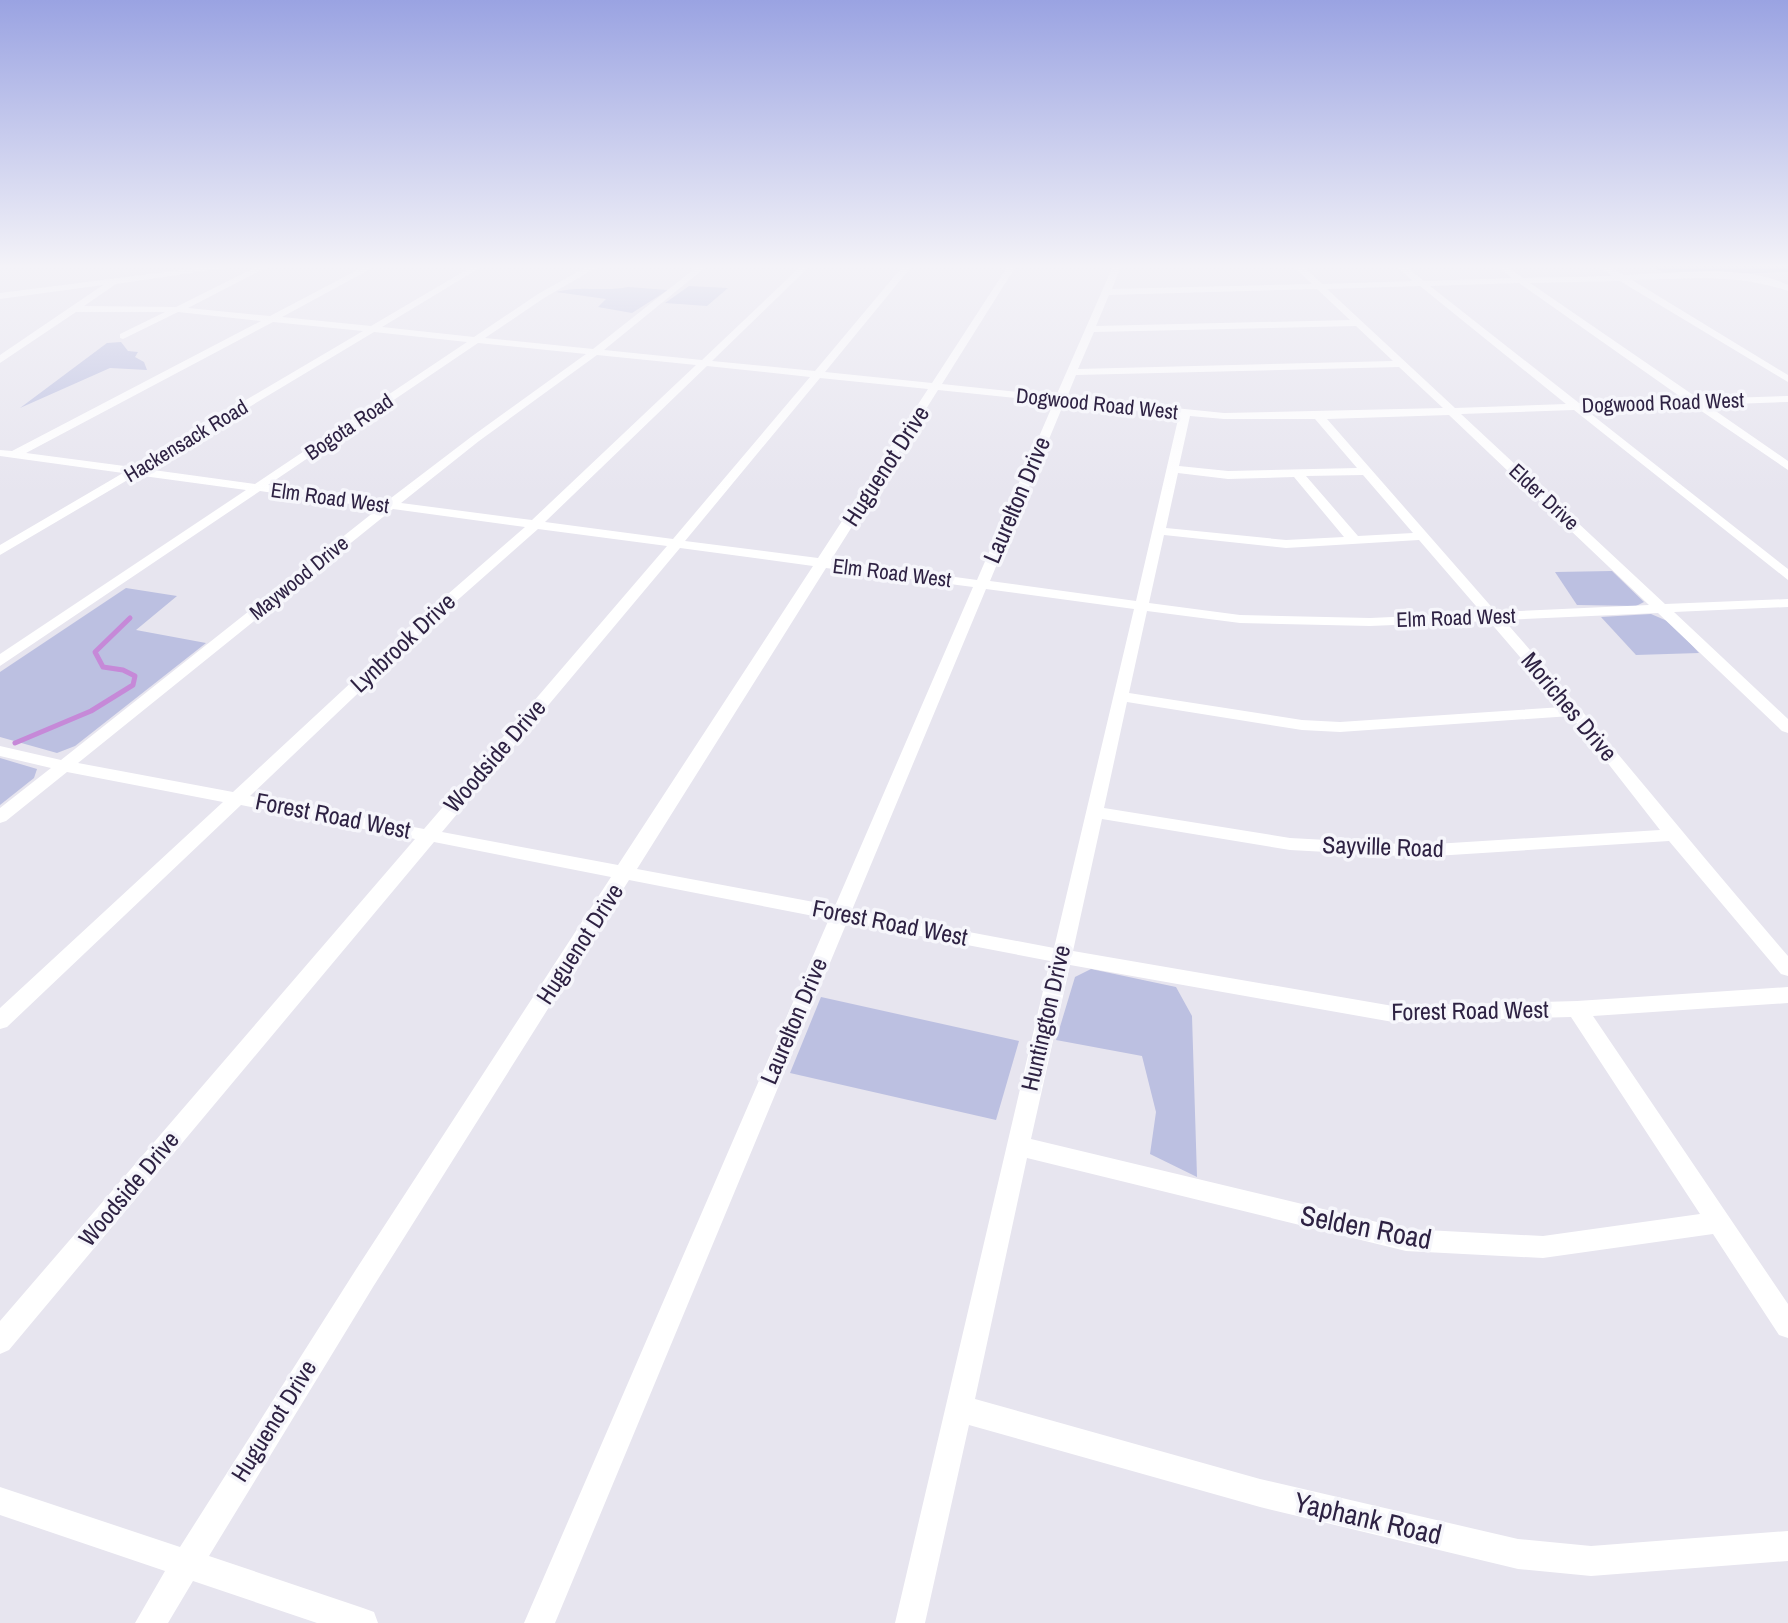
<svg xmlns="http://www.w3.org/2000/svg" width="1788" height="1623" font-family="'Archivo Narrow',sans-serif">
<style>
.green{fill:#bcc0e1}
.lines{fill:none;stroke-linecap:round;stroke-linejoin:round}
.stream{stroke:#c689d8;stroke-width:5}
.minor{fill:#fff;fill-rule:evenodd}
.labels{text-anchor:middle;stroke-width:7;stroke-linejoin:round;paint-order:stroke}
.far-street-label{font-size:21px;fill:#2e2243;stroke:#f6f6fb}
.street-label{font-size:24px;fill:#2e2243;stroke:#f6f6fb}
.near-street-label{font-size:28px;fill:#2e2243;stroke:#f6f6fb}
</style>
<rect width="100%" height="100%" fill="#e7e5ef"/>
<!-- green -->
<g class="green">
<path d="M 1651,266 L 1788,266 L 1788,272 L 1670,276 Z"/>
<path d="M 689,286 L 728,288 L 707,306 L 665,303 Z"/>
<path d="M 628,287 L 668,290 L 632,313 L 598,307 L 606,299 L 556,292 C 578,285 605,292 628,287 Z"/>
<path d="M 121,342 L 128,351 L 138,352 L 135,357 L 144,362 L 147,370 L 110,368 L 20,408 L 107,343 Z"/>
<path d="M 1612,571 L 1644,602 L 1636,606 L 1577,605 L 1555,572 Z"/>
<path d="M 126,588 L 177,596 L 136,630 L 206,643 L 75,746 L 57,753 L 0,737 L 0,672 Z"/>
<path d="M 1651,614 L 1672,623 L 1699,653 L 1636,655 L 1601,617 Z"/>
<path d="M 0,758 L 37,769 L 34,778 L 0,805 Z"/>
<path d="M 1091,969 L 1176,987 L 1192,1016 L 1197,1177 L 1150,1154 L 1156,1112 L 1142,1056 L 1056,1040 L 1075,977 Z"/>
<path d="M 821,997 L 1019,1041 L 996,1120 L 790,1073 Z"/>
</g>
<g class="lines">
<!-- stream -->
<path class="stream" d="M 15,743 L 91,711 L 133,685 L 135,676 L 123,670 L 103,667 L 95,652 L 130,618"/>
<!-- minor -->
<path class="minor" d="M 213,266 L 238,266 L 116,284 L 84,306 L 176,307 L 258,266 L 269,266 L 188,308 L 270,316 L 365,266 L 376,266 L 282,317 L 371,326 L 473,266 L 483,266 L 382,327 L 474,337 L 538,294 L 588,266 L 599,266 L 544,298 L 485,338 L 593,349 L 698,266 L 707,266 L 604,350 L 702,360 L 801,266 L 810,266 L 712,361 L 815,371 L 903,266 L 912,266 L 825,372 L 932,383 L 1008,266 L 1016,266 L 942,384 L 1056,396 L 1113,266 L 1121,266 L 1112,289 L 1312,284 L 1294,266 L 1303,266 L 1322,284 L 1413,281 L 1396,266 L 1405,266 L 1424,281 L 1512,278 L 1496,266 L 1506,266 L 1523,278 L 1612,276 L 1598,266 L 1608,266 L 1624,275 C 1674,274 1742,263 1788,285 L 1788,291 C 1736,273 1686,279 1632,280 L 1788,375 L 1788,382 L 1620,281 L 1530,283 L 1699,399 L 1788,396 L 1788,402 L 1707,405 L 1788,461 L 1788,470 L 1694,406 L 1586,410 L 1788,569 L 1788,580 L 1574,410 L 1461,414 L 1665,604 L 1788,599 L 1788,607 L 1674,612 L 1788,719 L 1788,733 L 1782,731 L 1658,613 L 1504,620 C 1600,730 1692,845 1788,956 L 1788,976 L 1781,974 L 1669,841 L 1419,857 L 1290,850 L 1102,819 L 1073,951 L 1393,1006 L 1577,1001 L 1788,987 L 1788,1003 L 1593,1016 L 1788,1304 L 1788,1338 L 1779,1335 L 1713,1234 L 1543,1258 L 1406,1251 L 1027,1158 L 975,1399 L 1260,1479 L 1518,1539 L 1591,1546 L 1788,1531 L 1788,1561 L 1591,1576 L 1518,1569 L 1260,1507 L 969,1425 L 925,1623 L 895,1623 L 1050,961 L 847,922 L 555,1623 L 524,1623 L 829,919 L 629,880 L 373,1287 L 209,1556 L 363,1608 L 374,1612 L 378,1623 L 317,1623 L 193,1581 L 168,1623 L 135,1623 L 165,1571 L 0,1515 L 0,1487 L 180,1547 L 355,1271 L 611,877 L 434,842 L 9,1350 L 0,1354 L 0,1321 L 415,839 L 241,805 L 7,1027 L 0,1029 L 0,1008 L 223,802 L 67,772 L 6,821 L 0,823 L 0,808 L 51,768 L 0,756 L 0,746 L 61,760 L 379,508 L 260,491 L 0,666 L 0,654 L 246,490 L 136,475 L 0,555 L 0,545 L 123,473 L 0,456 L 0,450 L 12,451 L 261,321 L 178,312 L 123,339 L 120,338 L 120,334 L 165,312 L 76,312 L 0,363 L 0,355 L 103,285 L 0,299 L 0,293 ZM 1519,283 L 1685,400 L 1579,403 L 1430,286 ZM 1420,286 L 1566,404 L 1455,408 L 1327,289 ZM 1317,289 L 1350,320 L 1096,326 L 1109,295 ZM 273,322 L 363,331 L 132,467 L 26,453 ZM 1356,326 L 1393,361 L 1078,369 L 1094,332 ZM 374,332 L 467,342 L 255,484 L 146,469 ZM 478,343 L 586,354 L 471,437 L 387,501 L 268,485 ZM 597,355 L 696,365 L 532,520 L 401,503 L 479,441 ZM 707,366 L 810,377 L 673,539 L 545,522 ZM 1399,367 L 1443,408 L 1224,413 L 1067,397 L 1076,375 ZM 820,378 L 928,389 L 818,558 L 685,541 ZM 938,390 L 1054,402 L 977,580 L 831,560 ZM 1064,403 L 1179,415 L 1136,601 L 990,581 ZM 1449,415 L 1649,605 L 1496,612 L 1327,419 ZM 1190,416 L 1224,419 L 1315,419 L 1357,468 L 1228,471 L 1179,466 ZM 1178,473 L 1228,479 L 1294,477 L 1344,537 L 1286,540 L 1166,528 ZM 1363,475 L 1413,533 L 1358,536 L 1306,476 ZM 393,509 L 525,527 L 425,614 L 233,792 L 78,763 ZM 538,529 L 667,546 L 424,829 L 250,796 L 435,620 ZM 1164,535 L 1286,548 L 1419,540 L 1482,613 L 1370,618 L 1240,615 L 1149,603 ZM 680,548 L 813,566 L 618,865 L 442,832 ZM 826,568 L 973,587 L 835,906 L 637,869 ZM 986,589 L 1134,609 L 1054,948 L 852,910 ZM 1147,611 L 1240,623 L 1370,626 L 1489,621 L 1563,707 L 1340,722 L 1302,720 L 1129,693 ZM 1127,702 L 1302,730 L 1340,732 L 1571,716 L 1660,830 L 1419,845 L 1290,838 L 1104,808 ZM 1070,965 L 1393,1022 L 1571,1017 L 1700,1214 L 1543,1236 L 1406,1229 L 1031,1139 Z"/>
</g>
<!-- sky -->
<linearGradient id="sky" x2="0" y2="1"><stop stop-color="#9aa3e2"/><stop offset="0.54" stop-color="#f4f3f8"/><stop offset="1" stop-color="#f4f3f8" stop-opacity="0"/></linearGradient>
<rect width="1788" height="493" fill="url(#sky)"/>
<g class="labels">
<!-- far-street labels -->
<g class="far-street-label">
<text transform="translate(1663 403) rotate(-2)" y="7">Dogwood Road West</text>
<text transform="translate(1097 404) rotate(6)" y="7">Dogwood Road West</text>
<text transform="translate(349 427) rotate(-34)" y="7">Bogota Road</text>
<text transform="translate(186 441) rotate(-31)" y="7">Hackensack Road</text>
<text transform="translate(1544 497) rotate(43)" y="7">Elder Drive</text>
<text transform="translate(330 498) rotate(8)" y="7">Elm Road West</text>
<text transform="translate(892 573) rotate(7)" y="7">Elm Road West</text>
<text transform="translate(299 578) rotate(-39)" y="7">Maywood Drive</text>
<text transform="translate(1456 618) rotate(-2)" y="7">Elm Road West</text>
</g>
<!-- street labels -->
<g class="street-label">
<text transform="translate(886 466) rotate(-57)" y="8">Huguenot Drive</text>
<text transform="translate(1017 500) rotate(-67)" y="8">Laurelton Drive</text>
<text transform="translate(403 643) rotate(-43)" y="8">Lynbrook Drive</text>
<text transform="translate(1569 707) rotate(50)" y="8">Moriches Drive</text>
<text transform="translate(495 756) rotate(-49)" y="8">Woodside Drive</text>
<text transform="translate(333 816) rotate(11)" y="8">Forest Road West</text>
<text transform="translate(1383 847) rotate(2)" y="8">Sayville Road</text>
<text transform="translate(890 923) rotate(11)" y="8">Forest Road West</text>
<text transform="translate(580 944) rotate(-57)" y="8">Huguenot Drive</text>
<text transform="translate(1470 1011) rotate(-1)" y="8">Forest Road West</text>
<text transform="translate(1046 1018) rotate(-77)" y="8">Huntington Drive</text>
<text transform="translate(794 1021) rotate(-67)" y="8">Laurelton Drive</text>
<text transform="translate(129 1189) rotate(-50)" y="8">Woodside Drive</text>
<text transform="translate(274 1421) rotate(-58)" y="8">Huguenot Drive</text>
</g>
<!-- near-street labels -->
<g class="near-street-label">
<text transform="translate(1366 1227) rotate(11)" y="10">Selden Road</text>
<text transform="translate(1368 1518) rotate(13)" y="10">Yaphank Road</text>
</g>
</g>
</svg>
